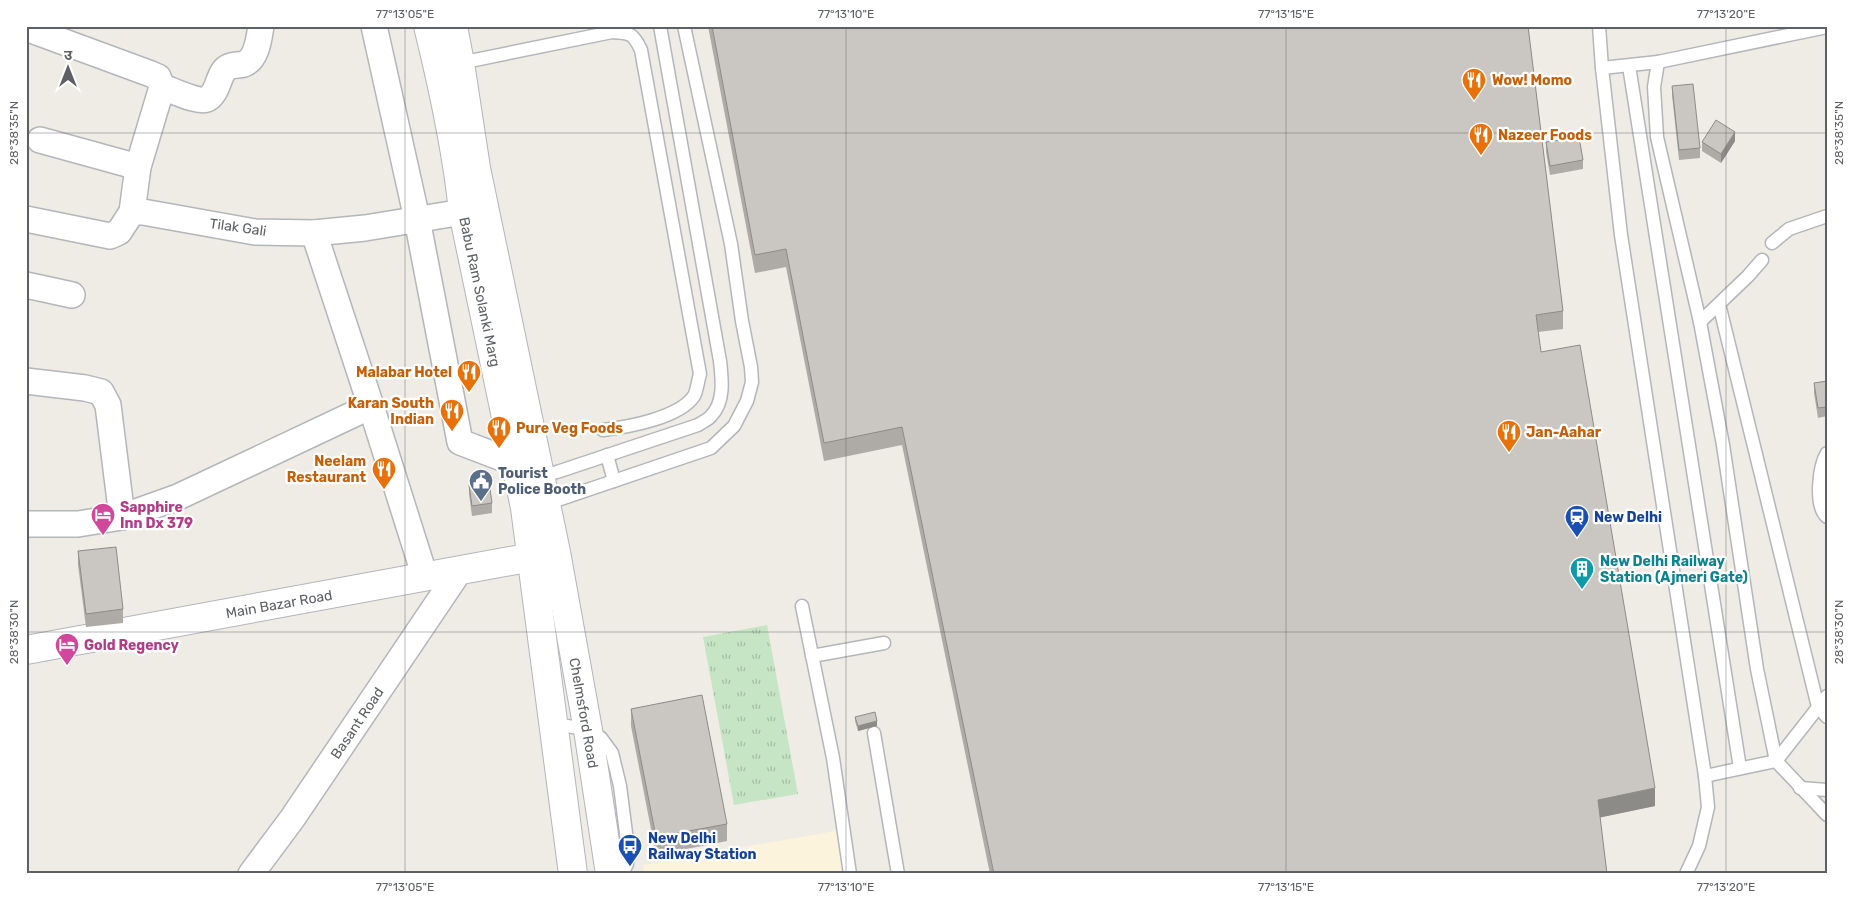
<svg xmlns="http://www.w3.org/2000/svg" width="1853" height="900" font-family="Rubik,'Noto Sans Devanagari',sans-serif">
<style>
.commercial{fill:#fcf3dd}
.grass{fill:url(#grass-tufts)}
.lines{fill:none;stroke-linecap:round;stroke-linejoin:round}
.lane-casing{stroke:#b3b6ba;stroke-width:15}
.street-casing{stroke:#b3b6ba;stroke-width:28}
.secondary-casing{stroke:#b2b5ba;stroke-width:30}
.lane{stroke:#fff;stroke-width:12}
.street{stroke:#fff;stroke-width:25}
.secondary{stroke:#fff;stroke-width:28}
.wall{fill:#aeaba7}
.shaded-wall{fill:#8d8b88}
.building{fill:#cac7c2;stroke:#8d8b88}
.ticks{fill:none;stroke:#5d6165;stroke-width:1;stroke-opacity:0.45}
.labels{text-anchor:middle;stroke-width:4.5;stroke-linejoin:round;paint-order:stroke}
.food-label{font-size:14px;font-weight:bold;fill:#c56008;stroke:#fff;text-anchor:start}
.street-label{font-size:14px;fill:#5d6165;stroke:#fff}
.service-label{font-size:14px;font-weight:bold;fill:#4e5e75;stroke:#fff;text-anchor:start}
.hotel-label{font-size:14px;font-weight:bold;fill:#b23c85;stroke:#fff;text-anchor:start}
.transit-label{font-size:14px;font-weight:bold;fill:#164399;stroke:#fff;text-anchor:start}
.culture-label{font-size:14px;font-weight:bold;fill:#0d838f;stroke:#fff;text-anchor:start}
.neatline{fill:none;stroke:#5d6165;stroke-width:2}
.ticks-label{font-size:12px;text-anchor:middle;fill:#5d6165}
</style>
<defs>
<pattern id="grass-tufts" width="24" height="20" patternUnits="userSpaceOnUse" patternTransform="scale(1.25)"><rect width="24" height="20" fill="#c6e5c4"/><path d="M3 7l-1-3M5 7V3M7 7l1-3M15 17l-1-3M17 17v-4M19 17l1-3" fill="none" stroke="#a4bda3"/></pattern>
</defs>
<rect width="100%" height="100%" fill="#efece6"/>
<!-- commercial -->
<path class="commercial" d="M 841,830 L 848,874 L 644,874 L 643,865 Z"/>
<!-- grass -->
<path class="grass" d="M 767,625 L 798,794 L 734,805 L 703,637 Z"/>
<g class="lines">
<defs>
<g id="lane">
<path d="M 1599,26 L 1602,68"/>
<path d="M 1827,27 L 1658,62 L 1602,68 L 1621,235 L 1705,776 L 1776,761 L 1827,696"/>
<path d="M 1658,62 L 1654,87 L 1657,137 L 1700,322 L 1723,445 L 1757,669 L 1776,761 L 1827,815"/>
<path d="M 460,63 L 612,32 C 630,33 633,33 641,50 L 700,374 C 698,380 697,391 694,396 C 679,418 628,427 603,430"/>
<path d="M 1629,66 L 1740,768"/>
<path d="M 1772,243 L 1789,229 L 1827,216"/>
<path d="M 1719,304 L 1818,707 L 1827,717"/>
<path d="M 1700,322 L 1748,276 L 1762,260"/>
<path d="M 1827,453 C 1819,466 1814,506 1827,517"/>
<path d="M 607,455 L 614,481"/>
<path d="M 541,476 L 557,472 L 698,425 C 702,422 708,420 711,416 C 725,402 722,379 720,361 L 660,26"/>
<path d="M 543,505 L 711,448 L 734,426 L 747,401 L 752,382 L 751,367 L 742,321 L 731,244 L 684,26"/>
<path d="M 802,606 L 833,758 L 850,874"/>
<path d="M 812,656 L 884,643"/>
<path d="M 552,723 L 588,730 L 601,738 L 612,753 L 620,786 L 628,849 L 627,864 L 622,874"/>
<path d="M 874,733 L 898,874"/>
<path d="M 1800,788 L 1827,790"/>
<path d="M 1686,874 L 1699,846 L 1708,807 L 1705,776"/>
</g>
<g id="street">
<path d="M 374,26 L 417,219 L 460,442 L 515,463"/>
<path d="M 26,28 L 151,74 L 158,77 L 162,87 C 172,90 198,103 207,99 C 216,95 218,80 223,72 C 228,64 235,66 244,64 C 257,59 259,38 261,26"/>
<path d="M 40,140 L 138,167"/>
<path d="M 132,212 L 138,167 L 162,87"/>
<path d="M 26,219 L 110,236 L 119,232 L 132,212 L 143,212 L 255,232 L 314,233 L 365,228 L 463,212"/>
<path d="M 314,233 L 371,406 L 425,577"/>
<path d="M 26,285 L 72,295"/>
<path d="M 26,381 L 85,388 L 101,392 L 108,405 L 122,517"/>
<path d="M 26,524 L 78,524 L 122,517 L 178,497 L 371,406"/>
<path d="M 251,874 L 292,819 L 460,570"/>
</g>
<g id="secondary">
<path d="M 428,26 C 443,87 457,150 463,212 L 525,508 L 573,874"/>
<path d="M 453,26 L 460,63 L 476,168 L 556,552 L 588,730 L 610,874"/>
<path d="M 26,650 L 532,557"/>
</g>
</defs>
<!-- lane casing -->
<use href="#lane" class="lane-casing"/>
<!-- street casing -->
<use href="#street" class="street-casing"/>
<!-- secondary casing -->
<use href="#secondary" class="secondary-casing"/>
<!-- lane -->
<use href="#lane" class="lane"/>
<!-- street -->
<use href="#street" class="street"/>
<!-- secondary -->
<use href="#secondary" class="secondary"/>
</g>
<!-- wall -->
<g class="wall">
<path d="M 708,26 L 1528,26 L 1563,311 L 1563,329 L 1538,332 L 1541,352 L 1655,806 L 1600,817 L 1607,874 L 990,874 L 902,445 L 824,461 L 786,267 L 755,273 Z"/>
<path d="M 1672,86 L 1700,148 L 1700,158 L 1679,160 L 1672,95 Z"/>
<path d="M 1735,141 L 1721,163 L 1702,151 L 1702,142 Z"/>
<path d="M 1546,142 L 1583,160 L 1583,169 L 1550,175 L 1546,152 Z"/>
<path d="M 1827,381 L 1827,416 L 1818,418 L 1814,393 L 1814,383 Z"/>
<path d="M 469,485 L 492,503 L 492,513 L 472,516 L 469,494 Z"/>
<path d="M 78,551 L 123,609 L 123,623 L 86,627 L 78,565 Z"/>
<path d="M 631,709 L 727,824 L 727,841 L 656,855 L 631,726 Z"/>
<path d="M 855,717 L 877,726 L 858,731 L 855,721 Z"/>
</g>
<!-- shaded-wall -->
<g class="shaded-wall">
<path d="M 1735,132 L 1735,141 L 1721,163 L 1721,154 Z"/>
<path d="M 877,721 L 877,726 L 858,731 L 858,726 Z"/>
<path d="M 1655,788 L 1655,806 L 1598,818 L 1598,800 Z"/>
</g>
<!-- building -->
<g class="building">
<path d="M 712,26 L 1528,26 L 1563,311 L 1536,315 L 1541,352 L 1580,345 L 1655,788 L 1598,800 L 1607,874 L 994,874 L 902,427 L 824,443 L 786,249 L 755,255 Z"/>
<path d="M 1693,84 L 1700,148 L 1679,150 L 1672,86 Z"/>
<path d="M 1716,120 L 1735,132 L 1721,154 L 1702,142 Z"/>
<path d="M 1579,137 L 1583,160 L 1550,166 L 1546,142 Z"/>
<path d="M 1827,381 L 1827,407 L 1818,408 L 1814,383 Z"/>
<path d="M 489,482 L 492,503 L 472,506 L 469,485 Z"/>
<path d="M 116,547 L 123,609 L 86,614 L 78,551 Z"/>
<path d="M 702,695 L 727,824 L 656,837 L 631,709 Z"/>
<path d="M 875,712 L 877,721 L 858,726 L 855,717 Z"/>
</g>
<!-- ticks -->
<path class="ticks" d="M 405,26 L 405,874M 846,26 L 846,874M 1286,26 L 1286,874M 1726,26 L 1726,874M 26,133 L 1827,133M 26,632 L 1827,632"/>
<!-- icons -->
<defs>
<symbol id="restaurant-pin" viewBox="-11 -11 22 30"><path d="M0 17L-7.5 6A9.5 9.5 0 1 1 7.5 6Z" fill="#e8710a" stroke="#fff"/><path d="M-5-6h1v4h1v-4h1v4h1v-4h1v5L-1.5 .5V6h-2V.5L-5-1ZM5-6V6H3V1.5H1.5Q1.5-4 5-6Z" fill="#fff"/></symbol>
<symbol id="civic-pin" viewBox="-11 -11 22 30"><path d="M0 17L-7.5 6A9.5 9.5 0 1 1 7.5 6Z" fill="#5c6f8a" stroke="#fff"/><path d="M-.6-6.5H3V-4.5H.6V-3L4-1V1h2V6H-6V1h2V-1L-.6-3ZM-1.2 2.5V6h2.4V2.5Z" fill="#fff"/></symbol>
<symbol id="hotel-pin" viewBox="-11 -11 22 30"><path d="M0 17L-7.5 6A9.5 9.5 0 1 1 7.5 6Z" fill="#d1479c" stroke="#fff"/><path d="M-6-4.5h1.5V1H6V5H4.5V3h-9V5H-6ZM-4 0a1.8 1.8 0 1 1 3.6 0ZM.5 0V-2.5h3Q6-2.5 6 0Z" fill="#fff"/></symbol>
<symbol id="station-pin" viewBox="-11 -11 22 30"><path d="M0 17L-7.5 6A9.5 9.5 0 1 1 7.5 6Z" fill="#1a4fb4" stroke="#fff"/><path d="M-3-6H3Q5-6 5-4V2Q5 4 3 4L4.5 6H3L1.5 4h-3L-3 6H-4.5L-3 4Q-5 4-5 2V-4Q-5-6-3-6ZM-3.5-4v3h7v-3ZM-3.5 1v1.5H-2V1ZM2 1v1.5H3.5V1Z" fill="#fff"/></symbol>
<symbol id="building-pin" viewBox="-11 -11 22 30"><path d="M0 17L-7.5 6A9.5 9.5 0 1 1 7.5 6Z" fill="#0f9aa8" stroke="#fff"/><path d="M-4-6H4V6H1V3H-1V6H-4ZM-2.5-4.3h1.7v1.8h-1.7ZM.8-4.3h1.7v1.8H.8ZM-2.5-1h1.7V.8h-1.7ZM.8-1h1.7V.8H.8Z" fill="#fff"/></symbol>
<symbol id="bus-pin" viewBox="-11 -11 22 30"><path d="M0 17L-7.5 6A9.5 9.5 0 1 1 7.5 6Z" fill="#1a4fb4" stroke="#fff"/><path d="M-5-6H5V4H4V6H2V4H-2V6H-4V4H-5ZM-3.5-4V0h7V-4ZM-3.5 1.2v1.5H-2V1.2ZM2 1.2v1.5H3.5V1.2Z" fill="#fff"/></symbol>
</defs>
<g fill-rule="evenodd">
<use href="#restaurant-pin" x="1460" y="66" width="28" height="38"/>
<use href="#restaurant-pin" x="1467" y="121" width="28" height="38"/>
<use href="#restaurant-pin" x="455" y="358" width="28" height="38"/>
<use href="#restaurant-pin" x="438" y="397" width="28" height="38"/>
<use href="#restaurant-pin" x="485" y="414" width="28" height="38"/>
<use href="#restaurant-pin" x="1495" y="418" width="28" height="38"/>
<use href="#restaurant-pin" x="370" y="455" width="28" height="38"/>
<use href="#civic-pin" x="467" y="467" width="28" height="38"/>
<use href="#hotel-pin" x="89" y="501" width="28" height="38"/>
<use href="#station-pin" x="1563" y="503" width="28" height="38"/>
<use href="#building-pin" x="1568" y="555" width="28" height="38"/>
<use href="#hotel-pin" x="53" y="631" width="28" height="38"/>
<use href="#bus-pin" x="616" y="832" width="28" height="38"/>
</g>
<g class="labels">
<!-- food labels -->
<g class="food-label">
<text x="1492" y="85">Wow! Momo</text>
<text x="1498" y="140">Nazeer Foods</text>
<text x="452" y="377" text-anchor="end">Malabar Hotel</text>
<text x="434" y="408" text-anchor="end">Karan South<tspan x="434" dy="16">Indian</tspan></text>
<text x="516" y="433">Pure Veg Foods</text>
<text x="1526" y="437">Jan-Aahar</text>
<text x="366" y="466" text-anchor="end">Neelam<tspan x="366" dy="16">Restaurant</tspan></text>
</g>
<!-- street labels -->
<g class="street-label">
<text transform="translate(238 227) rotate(8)" y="5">Tilak Gali</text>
<text transform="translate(480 292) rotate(78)" y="5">Babu Ram Solanki Marg</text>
<text transform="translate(279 604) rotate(-10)" y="5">Main Bazar Road</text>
<text transform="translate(584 713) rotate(80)" y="5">Chelmsford Road</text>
<text transform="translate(357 723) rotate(-56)" y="5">Basant Road</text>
</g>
<!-- service labels -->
<g class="service-label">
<text x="498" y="478">Tourist<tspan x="498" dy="16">Police Booth</tspan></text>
</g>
<!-- hotel labels -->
<g class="hotel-label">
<text x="120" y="512">Sapphire<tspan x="120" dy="16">Inn Dx 379</tspan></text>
<text x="84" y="650">Gold Regency</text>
</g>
<!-- transit labels -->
<g class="transit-label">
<text x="1594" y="522">New Delhi</text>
<text x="648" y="843">New Delhi<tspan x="648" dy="16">Railway Station</tspan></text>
</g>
<!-- culture labels -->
<g class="culture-label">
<text x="1600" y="566">New Delhi Railway<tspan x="1600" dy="16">Station (Ajmeri Gate)</tspan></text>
</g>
</g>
<!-- border -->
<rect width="1853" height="900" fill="none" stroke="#ffffff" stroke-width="55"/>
<!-- north arrow -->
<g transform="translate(68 68)" stroke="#ffffff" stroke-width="4" paint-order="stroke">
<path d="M0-4L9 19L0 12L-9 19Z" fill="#5d6165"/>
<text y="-8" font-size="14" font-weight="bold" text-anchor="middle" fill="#5d6165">उ</text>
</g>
<rect x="28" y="28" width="1798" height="844" class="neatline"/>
<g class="ticks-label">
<text x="405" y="18">77°13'05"E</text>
<text x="846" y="18">77°13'10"E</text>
<text x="1286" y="18">77°13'15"E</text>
<text x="1726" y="18">77°13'20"E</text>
<text transform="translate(14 133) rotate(-90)" y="4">28°38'35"N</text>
<text transform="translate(1839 133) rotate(-90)" y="4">28°38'35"N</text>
<text transform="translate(14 632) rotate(-90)" y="4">28°38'30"N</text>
<text transform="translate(1839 632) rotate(-90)" y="4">28°38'30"N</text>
<text x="405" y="891">77°13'05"E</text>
<text x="846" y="891">77°13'10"E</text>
<text x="1286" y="891">77°13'15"E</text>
<text x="1726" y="891">77°13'20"E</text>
</g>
</svg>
